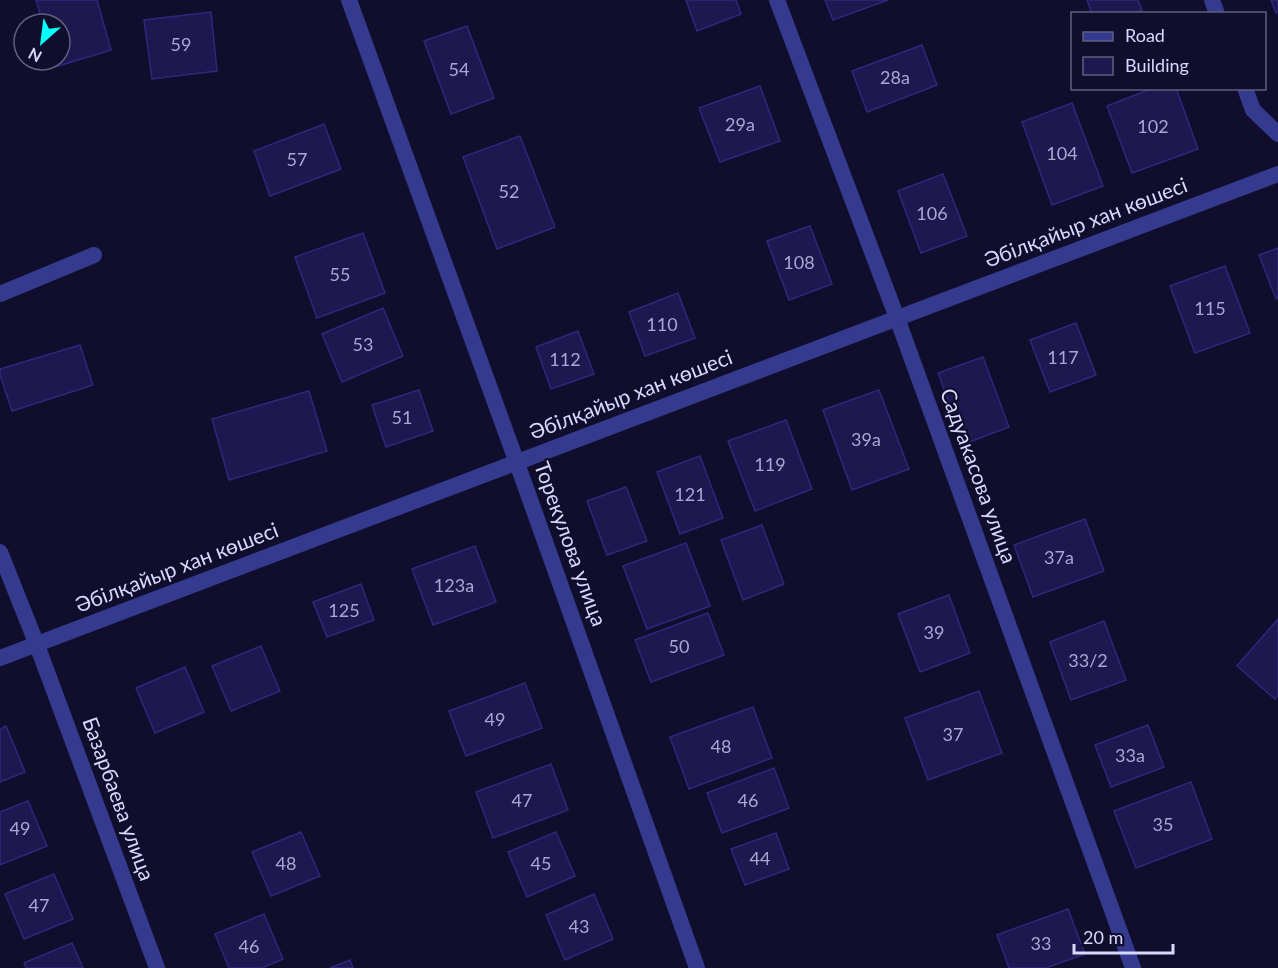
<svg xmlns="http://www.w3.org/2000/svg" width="1278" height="968" font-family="Lato,sans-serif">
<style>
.building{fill:#1d184f;stroke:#2f277d;stroke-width:1.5}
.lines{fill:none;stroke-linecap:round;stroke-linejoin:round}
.service{stroke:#343b8f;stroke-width:16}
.minor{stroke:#343b8f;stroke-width:16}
.labels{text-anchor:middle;stroke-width:4.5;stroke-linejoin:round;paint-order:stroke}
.number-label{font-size:18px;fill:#a9a8d3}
.street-label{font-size:21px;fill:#d8d8ff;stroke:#100e2c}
</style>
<rect width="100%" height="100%" fill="#100e2c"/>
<!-- building -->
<g class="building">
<path d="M 36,0 L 97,0 L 111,50 L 55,67 L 53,60 L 60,60 L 60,24 L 43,24 Z"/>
<path d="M 686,0 L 736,0 L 741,14 L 697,31 Z"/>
<path d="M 825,0 L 888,0 L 833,20 Z"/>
<path d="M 1087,0 L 1138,0 L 1142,10 L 1132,14 L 1092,14 Z"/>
<path d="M 1271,0 L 1278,0 L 1278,12 L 1276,13 Z"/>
<path d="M 211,12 L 217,71 L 152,79 L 144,20 Z"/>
<path d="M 467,26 L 494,98 L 451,114 L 424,41 Z"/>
<path d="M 922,45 L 937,85 L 867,112 L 852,71 Z"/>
<path d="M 760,86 L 780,141 L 720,162 L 699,108 Z"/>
<path d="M 1153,88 L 1176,88 L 1198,149 L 1132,173 L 1107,106 Z"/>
<path d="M 1072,103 L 1103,186 L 1052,205 L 1022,122 Z"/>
<path d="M 324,124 L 341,169 L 270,196 L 254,151 Z"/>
<path d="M 520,136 L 555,227 L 497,249 L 463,157 Z"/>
<path d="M 943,174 L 967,236 L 921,253 L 898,191 Z"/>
<path d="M 810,226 L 832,284 L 789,300 L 767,241 Z"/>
<path d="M 363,233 L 385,293 L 317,318 L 295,257 Z"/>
<path d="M 1278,248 L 1278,298 L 1276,299 L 1259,255 Z"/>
<path d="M 1225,266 L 1250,333 L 1195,353 L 1170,286 Z"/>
<path d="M 678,293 L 695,338 L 645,356 L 629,312 Z"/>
<path d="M 383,308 L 403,356 L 342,382 L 322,334 Z"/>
<path d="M 1076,323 L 1096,375 L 1050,392 L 1030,340 Z"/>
<path d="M 578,331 L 594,374 L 551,389 L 536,347 Z"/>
<path d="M 80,345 L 93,385 L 12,411 L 0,375 L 0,369 Z"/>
<path d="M 983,357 L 1009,427 L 964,444 L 938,373 Z"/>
<path d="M 419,390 L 433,431 L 386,447 L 372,405 Z"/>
<path d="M 879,390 L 909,469 L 852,490 L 823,410 Z"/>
<path d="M 309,391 L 327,451 L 229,480 L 212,419 Z"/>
<path d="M 786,420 L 812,489 L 755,511 L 728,441 Z"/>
<path d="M 700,456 L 723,518 L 680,534 L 657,472 Z"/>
<path d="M 626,487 L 647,541 L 607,555 L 587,501 Z"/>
<path d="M 1085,519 L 1104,571 L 1033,597 L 1014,545 Z"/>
<path d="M 762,525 L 784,584 L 743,600 L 721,540 Z"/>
<path d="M 686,543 L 710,606 L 647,629 L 623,566 Z"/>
<path d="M 475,546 L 496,602 L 433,625 L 412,569 Z"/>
<path d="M 361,584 L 374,620 L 327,637 L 313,602 Z"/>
<path d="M 949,595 L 970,653 L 920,672 L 898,614 Z"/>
<path d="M 708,613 L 724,655 L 651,682 L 635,640 Z"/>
<path d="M 1278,619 L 1278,695 L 1275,699 L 1237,666 Z"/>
<path d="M 1104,621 L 1126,680 L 1071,700 L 1050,642 Z"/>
<path d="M 261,646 L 280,691 L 231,711 L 212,666 Z"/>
<path d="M 185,667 L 204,712 L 155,733 L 136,688 Z"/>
<path d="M 525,683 L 542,728 L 466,756 L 449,711 Z"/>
<path d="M 979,691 L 1002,753 L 928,780 L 905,718 Z"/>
<path d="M 753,707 L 772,758 L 689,789 L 670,737 Z"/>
<path d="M 1148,725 L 1164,767 L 1111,787 L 1095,745 Z"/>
<path d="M 6,726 L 25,772 L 0,782 L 0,729 Z"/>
<path d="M 551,764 L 568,810 L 493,838 L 476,792 Z"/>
<path d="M 774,768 L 789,808 L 722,833 L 707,793 Z"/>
<path d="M 1191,782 L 1212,839 L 1136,868 L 1114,811 Z"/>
<path d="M 28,801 L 47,846 L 0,865 L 0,812 Z"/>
<path d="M 301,832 L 320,876 L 271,896 L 252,852 Z"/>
<path d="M 556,832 L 575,876 L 527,897 L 508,852 Z"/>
<path d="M 776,833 L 789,869 L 745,885 L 731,849 Z"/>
<path d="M 54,874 L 73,919 L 24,939 L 5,894 Z"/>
<path d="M 594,894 L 613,939 L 565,960 L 546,915 Z"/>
<path d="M 1068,909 L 1085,954 L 1046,968 L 1009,968 L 997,935 Z"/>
<path d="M 264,914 L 283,959 L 262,968 L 229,968 L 215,934 Z"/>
<path d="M 72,943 L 83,968 L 26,968 L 24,963 Z"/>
<path d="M 350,960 L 353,968 L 330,968 Z"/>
</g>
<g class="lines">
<!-- service -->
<g class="service">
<path d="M 0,294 L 94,255"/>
<path d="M 0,552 L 37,645"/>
</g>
<!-- minor -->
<g class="minor">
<path d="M 349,0 L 517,463 L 697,968"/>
<path d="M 777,0 L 897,318 L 1133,968"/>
<path d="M 1212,0 L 1217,14"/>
<path d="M 1245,88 L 1253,110 L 1278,134"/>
<path d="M 37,645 L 157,968"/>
<path d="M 0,658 L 1278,174"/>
</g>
</g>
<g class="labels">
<!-- number labels -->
<g class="number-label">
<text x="181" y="51">59</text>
<text x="459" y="76">54</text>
<text x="895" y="84">28а</text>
<text x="740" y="131">29а</text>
<text x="1153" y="133">102</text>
<text x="1062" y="160">104</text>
<text x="297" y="166">57</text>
<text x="509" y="198">52</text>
<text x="932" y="220">106</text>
<text x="799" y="269">108</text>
<text x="340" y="281">55</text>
<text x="1210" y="315">115</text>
<text x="662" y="331">110</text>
<text x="363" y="351">53</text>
<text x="1063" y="364">117</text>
<text x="565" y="366">112</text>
<text x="402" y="424">51</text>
<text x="866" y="446">39а</text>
<text x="770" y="471">119</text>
<text x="690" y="501">121</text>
<text x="1059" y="564">37а</text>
<text x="454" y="592">123а</text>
<text x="344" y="617">125</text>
<text x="934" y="639">39</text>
<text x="679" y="653">50</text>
<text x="1088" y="667">33/2</text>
<text x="495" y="726">49</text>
<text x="953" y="741">37</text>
<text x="721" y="753">48</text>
<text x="1130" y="762">33а</text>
<text x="522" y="807">47</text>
<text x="748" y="807">46</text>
<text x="1163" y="831">35</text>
<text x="20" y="835">49</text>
<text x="760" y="865">44</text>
<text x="286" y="870">48</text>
<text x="541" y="870">45</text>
<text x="39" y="912">47</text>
<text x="579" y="933">43</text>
<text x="1041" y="950">33</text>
<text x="249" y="953">46</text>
</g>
<!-- street labels -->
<g class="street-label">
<text transform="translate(1086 223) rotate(-21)" y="7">Әбілқайыр хан көшесі</text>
<text transform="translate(631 395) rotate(-21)" y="7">Әбілқайыр хан көшесі</text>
<text transform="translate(978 476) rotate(70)" y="7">Садуакасова улица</text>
<text transform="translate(570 544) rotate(70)" y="7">Торекулова улица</text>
<text transform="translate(177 568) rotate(-21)" y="7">Әбілқайыр хан көшесі</text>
<text transform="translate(118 799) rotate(70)" y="7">Базарбаева улица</text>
</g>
</g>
<!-- legend -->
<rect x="1071" y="12" width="195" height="78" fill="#100e2c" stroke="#605f80" stroke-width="1.5"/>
<rect x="1083" y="32" width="30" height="9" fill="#343b8f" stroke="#605f80" stroke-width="1.5"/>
<text x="1125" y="42" font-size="18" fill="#d8d8ff">Road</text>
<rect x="1083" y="57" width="30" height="18" fill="#1d184f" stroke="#605f80" stroke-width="1.5"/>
<text x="1125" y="72" font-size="18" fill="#d8d8ff">Building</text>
<!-- north arrow -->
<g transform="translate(42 42) rotate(208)"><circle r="28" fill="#100e2c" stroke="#605f80" stroke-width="1.5"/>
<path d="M0-4.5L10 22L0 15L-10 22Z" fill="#04fffc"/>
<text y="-9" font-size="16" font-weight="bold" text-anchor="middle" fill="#d8d8ff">N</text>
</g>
<!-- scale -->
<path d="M1074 944v9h99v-9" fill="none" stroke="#d8d8ff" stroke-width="3"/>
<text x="1083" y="944" font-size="18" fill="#d8d8ff" stroke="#100e2c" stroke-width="4.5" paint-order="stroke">20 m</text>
</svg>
